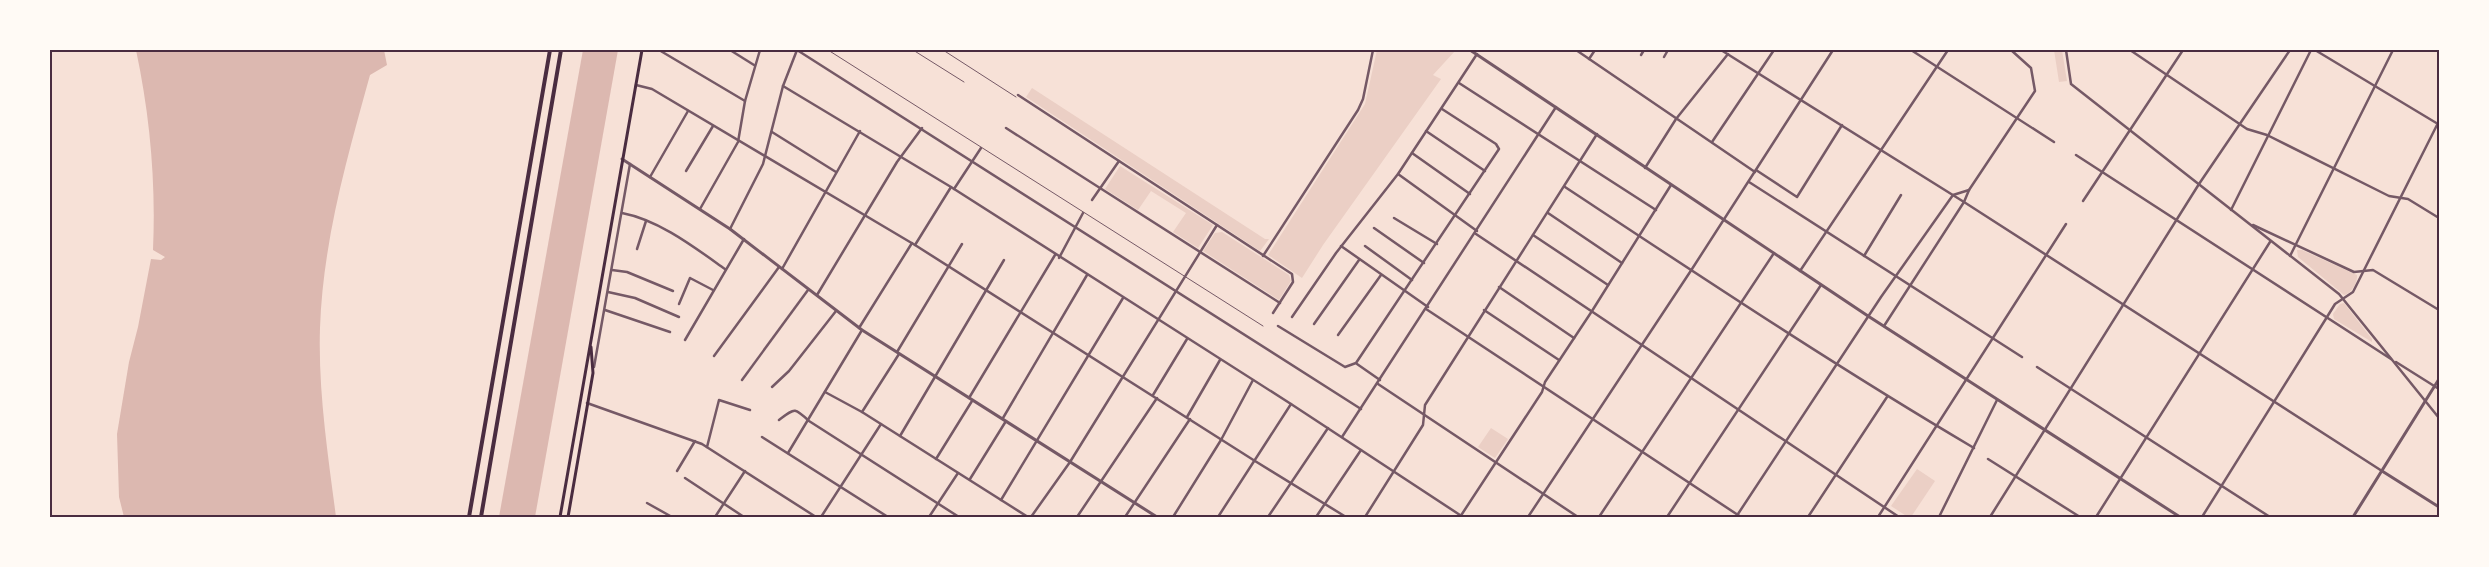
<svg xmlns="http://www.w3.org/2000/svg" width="2489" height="567" font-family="'Alegreya Sans',sans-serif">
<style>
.green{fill:#ebcfc5}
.water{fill:#dcb8b0}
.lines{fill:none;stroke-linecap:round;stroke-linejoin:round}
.service{stroke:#755966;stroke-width:1}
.minor{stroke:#755966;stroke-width:2.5}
.tertiary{stroke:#755966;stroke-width:3}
.secondary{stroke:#4a2c40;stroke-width:3}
.primary{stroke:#4a2c40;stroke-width:4}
.neatline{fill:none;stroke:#4a2c40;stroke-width:2}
</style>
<rect width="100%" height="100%" fill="#f7e1d7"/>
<!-- green -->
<g class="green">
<path d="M 1377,50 L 1455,51 L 1433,75 L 1441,79 L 1323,245 L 1302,278 L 1268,255 L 1365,104 Z"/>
<path d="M 2054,50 L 2062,50 L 2067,81 L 2059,82 Z"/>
<path d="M 1032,88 L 1265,239 L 1269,239 L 1260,251 L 1026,97 Z"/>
<path d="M 1120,166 L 1213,225 L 1198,248 L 1173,232 L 1186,213 L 1151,191 L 1138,210 L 1105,189 Z"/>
<path d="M 1222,232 L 1289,275 L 1291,281 L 1279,300 L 1203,251 L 1215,233 Z"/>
<path d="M 2297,250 L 2302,250 L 2357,275 C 2358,282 2351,294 2344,295 L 2298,257 Z"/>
<path d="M 2344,303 L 2372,339 L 2372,342 L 2334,319 L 2333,314 L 2340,304 Z"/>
<path d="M 1491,428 L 1508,439 L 1495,458 L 1478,447 Z"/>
<path d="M 1917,469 L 1935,481 L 1911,517 L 1908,517 L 1891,506 Z"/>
</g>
<!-- water -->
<g class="water">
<path d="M 136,50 L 384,50 L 387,65 L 370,75 C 347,158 323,241 320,328 C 318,391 328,455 336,517 L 124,517 L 119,497 L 117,434 L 129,362 L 138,327 L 151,259 L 161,260 L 165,257 L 153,250 C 156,182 150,116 136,50 Z"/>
<path d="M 583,50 L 618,50 L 535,517 L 499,517 Z"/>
</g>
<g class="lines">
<!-- service -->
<g class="service">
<path d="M 828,50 L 1263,326"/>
<path d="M 913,50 L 964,82"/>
<path d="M 943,50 L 1016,97"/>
</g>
<!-- minor -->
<g class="minor">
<path d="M 659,50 L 745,101"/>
<path d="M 730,50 L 754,65"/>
<path d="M 797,50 L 1361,409"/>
<path d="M 1576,50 L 1755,172"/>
<path d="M 1721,50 L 1964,202 L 2382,471"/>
<path d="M 1911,50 L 2054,142"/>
<path d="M 2066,50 L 2071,84 L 2339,294 L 2439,418"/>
<path d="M 2130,50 L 2247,129 L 2267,135 L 2389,196 L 2408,199 L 2439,218"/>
<path d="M 2315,50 L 2438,124"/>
<path d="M 1641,55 L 1644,50"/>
<path d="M 1664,57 L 1668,50"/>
<path d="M 1589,59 L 1595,50"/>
<path d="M 1459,83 L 1656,210"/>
<path d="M 636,85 L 652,89 L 915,245 L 1255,461 L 1346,517"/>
<path d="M 783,86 L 951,187 L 1291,404 L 1463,517"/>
<path d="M 1018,95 L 1292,274 L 1293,282 L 1273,313"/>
<path d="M 1006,128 L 1280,303"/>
<path d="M 1426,131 L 1485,171"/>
<path d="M 772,132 L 836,172"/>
<path d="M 1712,142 L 1774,50"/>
<path d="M 1412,153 L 1470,194"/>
<path d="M 2076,155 L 2391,359"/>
<path d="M 1645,168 L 1676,119 L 1728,54"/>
<path d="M 1756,170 L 1797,197 L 1842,125"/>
<path d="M 686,171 L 713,126"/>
<path d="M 1398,174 L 1477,231"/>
<path d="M 650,177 L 688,111"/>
<path d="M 1749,182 L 2022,357"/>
<path d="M 1565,187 C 1700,276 1835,366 1974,448"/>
<path d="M 954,189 L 981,148"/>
<path d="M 1092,200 L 1119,161"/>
<path d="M 2083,201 L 2183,50"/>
<path d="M 700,209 L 738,142 L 745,101 L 760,50"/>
<path d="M 2231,210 L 2311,50"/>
<path d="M 622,213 C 659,220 694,247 725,269"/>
<path d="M 1548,213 L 1622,263"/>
<path d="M 1394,218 L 1437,244"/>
<path d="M 2253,225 L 2354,272 L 2373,270 L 2439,310"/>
<path d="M 1374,228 L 1424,263"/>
<path d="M 730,229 L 763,164 L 783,86 L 797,50"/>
<path d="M 1476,234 L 1899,517"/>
<path d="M 1533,235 L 1608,285"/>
<path d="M 915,245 L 951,187"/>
<path d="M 1341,246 L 1428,307"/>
<path d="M 1365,246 L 1412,280"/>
<path d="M 637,249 L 646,221"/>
<path d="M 1263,256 L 1358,110 L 1363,99 L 1373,50"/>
<path d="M 1864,256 L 1901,195"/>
<path d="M 2290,256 L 2393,50"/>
<path d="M 1059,258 L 1083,213"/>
<path d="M 782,269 L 860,131"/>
<path d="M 612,270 L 627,272 L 673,291"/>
<path d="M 1800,271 L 1948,50"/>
<path d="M 1499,287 L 1574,338"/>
<path d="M 608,292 L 635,298 L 679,317"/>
<path d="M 817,295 L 897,162 L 922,128"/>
<path d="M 679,304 L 690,278 L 713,290"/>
<path d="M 1426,309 L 1741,517"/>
<path d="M 605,310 L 670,332"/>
<path d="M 1484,310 L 1559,360"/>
<path d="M 1292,317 L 1336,253 L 1398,174 L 1477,54"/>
<path d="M 1314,324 L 1359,260"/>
<path d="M 1278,326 L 1345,367 L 1356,363 L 1499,149 L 1496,144 L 1442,109"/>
<path d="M 1884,326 L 1964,202 L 1969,190 L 2035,91 L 2031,68 L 2011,50"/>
<path d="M 859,328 L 912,243"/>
<path d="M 1338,335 L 1381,275"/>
<path d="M 685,340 L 744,239"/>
<path d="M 897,352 L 962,244"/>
<path d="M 714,356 L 779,267"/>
<path d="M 2396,362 L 2439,389"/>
<path d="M 1357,364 L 1380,380"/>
<path d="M 594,367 L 630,164"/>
<path d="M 2037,367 L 2270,517"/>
<path d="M 742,380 L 808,290"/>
<path d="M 1378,384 L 1578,517"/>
<path d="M 772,387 L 789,371 L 836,311"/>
<path d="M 825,392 L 862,412 L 1028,517"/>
<path d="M 1153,395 L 1187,339"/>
<path d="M 969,398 L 1055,255"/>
<path d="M 587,403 L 702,444 L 816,517"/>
<path d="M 862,412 L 899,354"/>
<path d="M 1187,417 L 1220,360"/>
<path d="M 1003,418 L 1087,275"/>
<path d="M 779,420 C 795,408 794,407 809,421 L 959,517"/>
<path d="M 900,436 L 1004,260"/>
<path d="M 762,437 L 888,517"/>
<path d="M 1342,437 L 1556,107"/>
<path d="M 707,447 L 719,400 L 750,410"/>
<path d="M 788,453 L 862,330"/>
<path d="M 936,459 L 972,401"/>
<path d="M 1988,459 L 2080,517"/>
<path d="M 677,471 L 695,441"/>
<path d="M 685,478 L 744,517"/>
<path d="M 970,479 L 1006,421"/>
<path d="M 1001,500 L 1123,298"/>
<path d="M 647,503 L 672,517"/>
<path d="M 715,517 L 745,471"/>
<path d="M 821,517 L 881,424"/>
<path d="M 929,517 L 958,473"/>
<path d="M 1031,517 L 1070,462 L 1217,225"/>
<path d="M 1077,517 L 1157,398"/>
<path d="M 1125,517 L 1190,419"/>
<path d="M 1173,517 L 1221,440 L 1253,380"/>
<path d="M 1218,517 L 1291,404"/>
<path d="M 1268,517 L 1328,428"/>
<path d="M 1316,517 L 1361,450"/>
<path d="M 1365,517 L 1423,425 L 1425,405 L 1597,134"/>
<path d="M 1460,517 L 1542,392 L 1545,382 L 1592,311 L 1671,185"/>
<path d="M 1528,517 L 1692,269 L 1833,50"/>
<path d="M 1599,517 L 1774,253"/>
<path d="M 1667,517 L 1821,285"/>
<path d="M 1736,517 L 1881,297 L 1953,195 L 1969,190"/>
<path d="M 1808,517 L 1887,397"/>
<path d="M 1878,517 L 2066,224"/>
<path d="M 1939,517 L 1997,400"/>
<path d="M 1990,517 L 2199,184 L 2290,50"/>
<path d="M 2096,517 L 2270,242"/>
<path d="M 2202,517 L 2327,317 L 2335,304 L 2353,292 L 2439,121"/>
</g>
<!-- tertiary -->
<g class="tertiary">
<path d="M 1470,50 L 1868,316 L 2180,517"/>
<path d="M 622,159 L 730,229 L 862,330 L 1157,517"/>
<path d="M 2382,471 L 2439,507"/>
<path d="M 2353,517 L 2439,379"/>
</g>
<!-- secondary -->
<g class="secondary">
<path d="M 560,517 L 642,50"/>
<path d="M 568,517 L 593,373 L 591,347"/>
</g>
<!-- primary -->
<g class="primary">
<path d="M 469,517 L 550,50"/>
<path d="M 481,517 L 561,50"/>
</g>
</g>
<!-- border -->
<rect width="2489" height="567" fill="none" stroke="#fffaf5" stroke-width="102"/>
<rect x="51" y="51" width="2387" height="465" class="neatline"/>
</svg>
